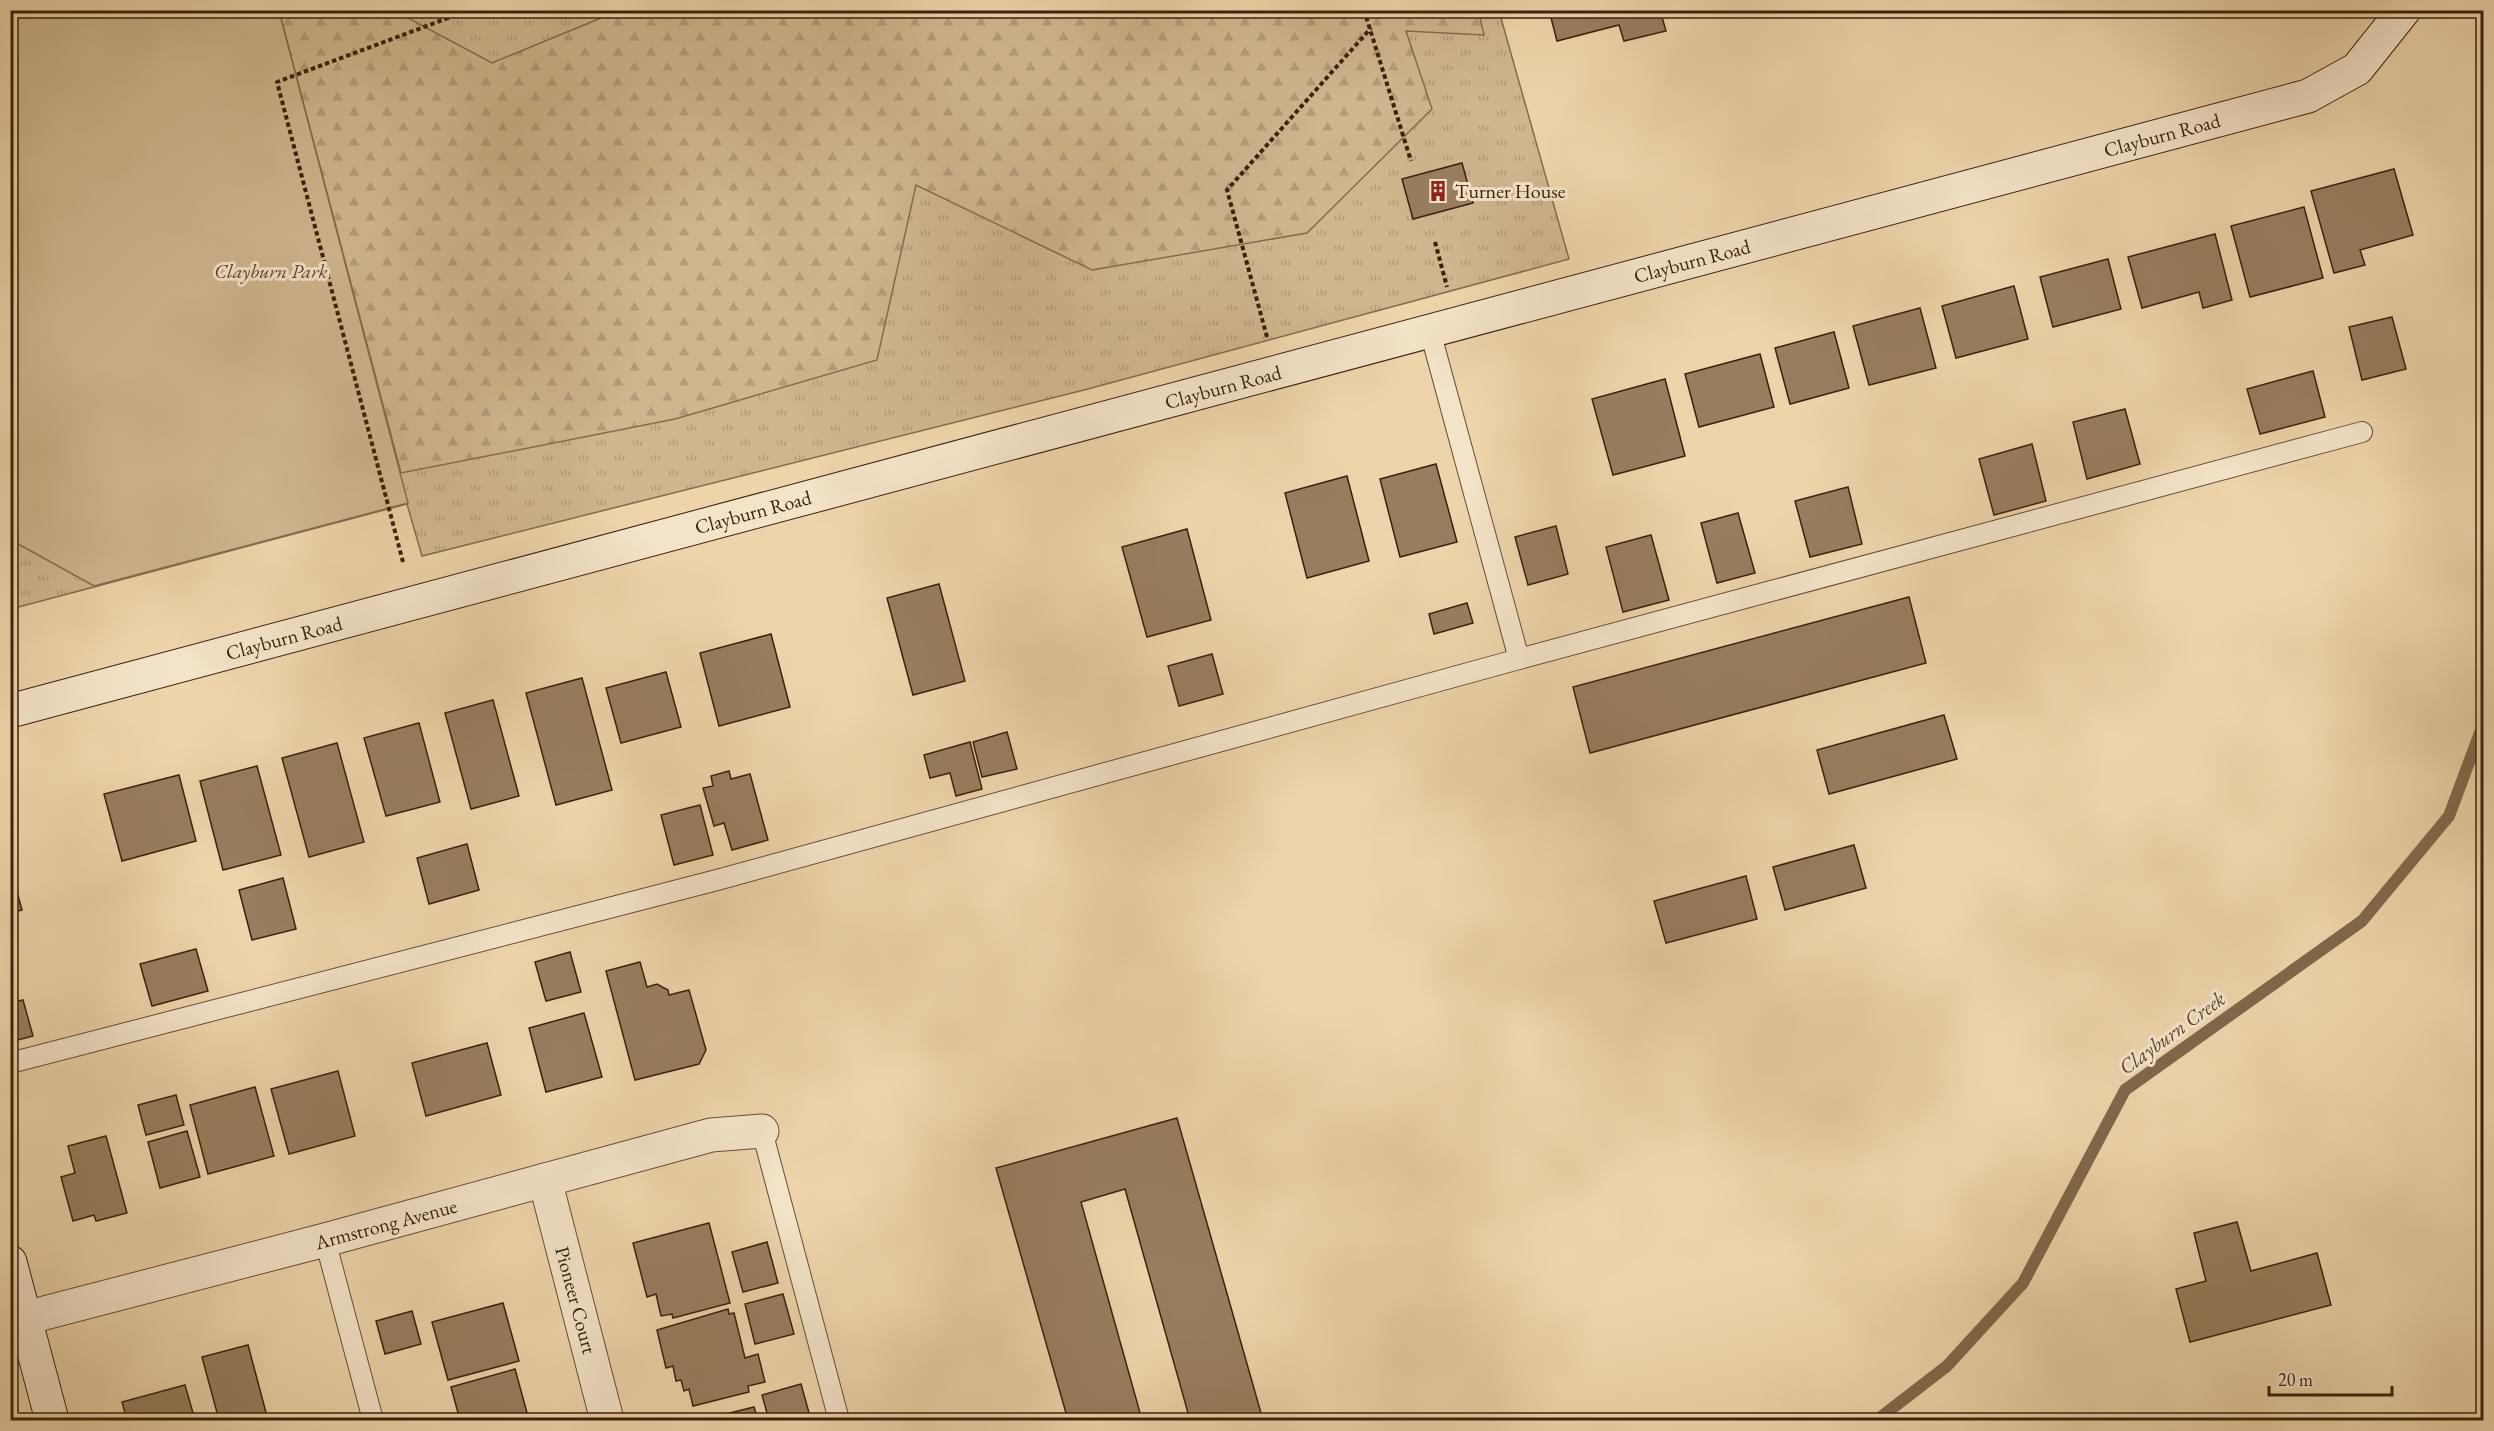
<svg xmlns="http://www.w3.org/2000/svg" width="2494" height="1431" font-family="'EB Garamond',serif">
<style>
.grass{fill:url(#grass-tufts);stroke:#856c4e;stroke-width:1.5}
.forest{fill:url(#forest-firs);stroke:#856c4e;stroke-width:1.5}
.pitch{fill:#cfb68f;stroke:#856c4e;stroke-width:1.5}
.lines{fill:none;stroke-linecap:round;stroke-linejoin:round}
.stream{stroke:#81684b;stroke-width:12}
.building{fill:#987e5f;stroke:#3b210d;stroke-width:1.5}
.lane-casing{stroke:#684e34;stroke-width:22}
.street-casing{stroke:#684e34;stroke-width:35}
.secondary-casing{stroke:#3b210d;stroke-width:35}
.path{stroke:#3b210d;stroke-width:4;stroke-dasharray:4.5 3;stroke-linecap:butt}
.lane{stroke:#f3e3c8;stroke-width:20}
.street{stroke:#f3e3c8;stroke-width:33}
.secondary{stroke:#f3e3c8;stroke-width:33}
.labels{text-anchor:middle;stroke-width:6;stroke-linejoin:round;paint-order:stroke}
.street-label{font-size:20px;fill:#3b210d;stroke:#f3e3c8}
.poi-label{font-size:20px;fill:#3b210d;stroke:#f3e3c8;text-anchor:start}
.park-label{font-size:20px;font-style:italic;fill:#60462e;stroke:#f3e3c8}
.water-label{font-size:21px;font-style:italic;fill:#5e442c;stroke:#f3e3c8}
</style>
<defs>
<pattern id="grass-tufts" width="24" height="20" patternUnits="userSpaceOnUse" patternTransform="scale(1.5)"><rect width="24" height="20" fill="#cfb68f"/><path d="M3 7l-1-3M5 7V3M7 7l1-3M15 17l-1-3M17 17v-4M19 17l1-3" fill="none" stroke="#b39c7a"/></pattern>
<pattern id="forest-firs" width="22" height="20" patternUnits="userSpaceOnUse" patternTransform="scale(1.5)"><rect width="22" height="20" fill="#cfb68f"/><path d="M5 1l3.5 6h-7zM16 11l3.5 6h-7z" fill="#b39c7a"/></pattern>
</defs>
<rect width="100%" height="100%" fill="#edd4aa"/>
<filter id="stains"><feTurbulence type="fractalNoise" baseFrequency=".00333" numOctaves="4"/><feColorMatrix values="0 0 0 0 .2 0 0 0 0 .09 0 0 0 0 .02 0 0 0 .5 -.17"/></filter>
<radialGradient id="worn" r=".72"><stop offset=".6" stop-color="#630" stop-opacity="0"/><stop offset="1" stop-color="#630" stop-opacity=".3"/></radialGradient>
<!-- grass -->
<path class="grass" d="M 11,11 L 1499,11 L 1569,259 L 1084,390 L 422,556 L 407,504 L 11,609 Z"/>
<!-- forest -->
<path class="forest" d="M 620,10 L 1478,10 L 1484,35 L 1406,31 L 1432,109 L 1307,233 L 1092,270 L 916,185 L 877,360 L 675,419 L 401,473 L 279,11 L 395,11 L 492,63 Z"/>
<!-- pitch -->
<path class="pitch" d="M 11,10 L 279,11 L 408,503 L 94,586 L 11,540 Z"/>
<g class="lines">
<!-- stream -->
<path class="stream" d="M 1877,1420 L 1947,1366 L 2023,1283 L 2125,1090 L 2362,921 L 2449,816 L 2484,722"/>
</g>
<!-- building -->
<g class="building">
<path d="M 1549,10 L 1660,10 L 1666,31 L 1624,41 L 1619,25 L 1557,41 Z"/>
<path d="M 1462,163 L 1473,203 L 1413,219 L 1402,179 Z"/>
<path d="M 2394,169 L 2413,235 L 2360,250 L 2365,265 L 2334,273 L 2311,191 Z"/>
<path d="M 2304,207 L 2323,278 L 2250,297 L 2231,226 Z"/>
<path d="M 2215,234 L 2232,300 L 2203,308 L 2199,292 L 2142,308 L 2128,257 Z"/>
<path d="M 2108,259 L 2121,309 L 2053,327 L 2040,277 Z"/>
<path d="M 2014,286 L 2028,339 L 1956,358 L 1942,306 Z"/>
<path d="M 1920,308 L 1936,368 L 1869,385 L 1853,326 Z"/>
<path d="M 2392,317 L 2406,369 L 2362,380 L 2349,327 Z"/>
<path d="M 1834,332 L 1849,388 L 1790,404 L 1775,348 Z"/>
<path d="M 1760,354 L 1774,407 L 1699,427 L 1685,374 Z"/>
<path d="M 2313,371 L 2325,417 L 2260,434 L 2247,389 Z"/>
<path d="M 1665,379 L 1685,456 L 1613,475 L 1592,399 Z"/>
<path d="M 2125,409 L 2140,464 L 2087,479 L 2073,422 Z"/>
<path d="M 2032,444 L 2046,501 L 1994,515 L 1979,459 Z"/>
<path d="M 1436,464 L 1457,542 L 1400,557 L 1380,479 Z"/>
<path d="M 1347,476 L 1369,561 L 1307,578 L 1285,493 Z"/>
<path d="M 1848,487 L 1862,544 L 1810,557 L 1795,501 Z"/>
<path d="M 1738,513 L 1755,573 L 1717,583 L 1701,523 Z"/>
<path d="M 1556,526 L 1568,574 L 1528,585 L 1515,537 Z"/>
<path d="M 1187,529 L 1211,620 L 1147,637 L 1122,547 Z"/>
<path d="M 1651,535 L 1669,600 L 1623,612 L 1606,547 Z"/>
<path d="M 939,584 L 965,681 L 913,695 L 887,598 Z"/>
<path d="M 1909,597 L 1926,663 L 1590,753 L 1573,687 Z"/>
<path d="M 1467,603 L 1473,623 L 1434,634 L 1429,614 Z"/>
<path d="M 771,634 L 790,707 L 719,726 L 700,653 Z"/>
<path d="M 1212,654 L 1223,694 L 1179,706 L 1168,666 Z"/>
<path d="M 666,672 L 681,727 L 621,743 L 606,688 Z"/>
<path d="M 582,678 L 612,790 L 556,805 L 526,693 Z"/>
<path d="M 493,700 L 519,796 L 471,809 L 445,713 Z"/>
<path d="M 1944,715 L 1957,759 L 1829,794 L 1817,750 Z"/>
<path d="M 419,723 L 440,802 L 386,816 L 364,738 Z"/>
<path d="M 1007,732 L 1017,769 L 982,777 L 973,742 Z"/>
<path d="M 970,742 L 982,789 L 956,796 L 950,773 L 930,778 L 924,755 Z"/>
<path d="M 337,743 L 364,842 L 309,857 L 282,758 Z"/>
<path d="M 257,766 L 281,855 L 223,870 L 200,781 Z"/>
<path d="M 729,771 L 731,779 L 750,774 L 768,840 L 732,850 L 724,823 L 714,826 L 703,788 L 713,786 L 711,776 Z"/>
<path d="M 179,775 L 196,841 L 122,861 L 104,794 Z"/>
<path d="M 700,805 L 713,855 L 674,865 L 661,815 Z"/>
<path d="M 467,844 L 479,890 L 429,904 L 417,858 Z"/>
<path d="M 1854,845 L 1866,888 L 1785,910 L 1773,867 Z"/>
<path d="M 10,866 L 22,910 L 10,913 Z"/>
<path d="M 1746,876 L 1757,919 L 1666,943 L 1654,901 Z"/>
<path d="M 283,878 L 296,929 L 252,940 L 239,890 Z"/>
<path d="M 196,949 L 208,991 L 152,1006 L 140,964 Z"/>
<path d="M 570,952 L 581,992 L 546,1001 L 535,962 Z"/>
<path d="M 640,962 L 647,987 L 657,984 L 668,990 L 669,995 L 689,990 L 706,1050 L 699,1064 L 635,1080 L 606,971 Z"/>
<path d="M 23,1000 L 33,1036 L 10,1042 L 10,1003 Z"/>
<path d="M 584,1013 L 602,1077 L 546,1092 L 529,1028 Z"/>
<path d="M 487,1043 L 501,1095 L 426,1116 L 412,1063 Z"/>
<path d="M 338,1071 L 355,1136 L 289,1154 L 271,1089 Z"/>
<path d="M 255,1087 L 274,1156 L 208,1174 L 190,1105 Z"/>
<path d="M 176,1095 L 184,1125 L 146,1135 L 138,1105 Z"/>
<path d="M 2484,1101 L 2484,1133 L 2476,1103 Z"/>
<path d="M 1177,1118 L 1263,1420 L 1190,1420 L 1125,1189 L 1081,1202 L 1142,1420 L 1068,1420 L 996,1168 Z"/>
<path d="M 187,1131 L 200,1177 L 160,1188 L 148,1142 Z"/>
<path d="M 106,1136 L 127,1213 L 96,1221 L 94,1215 L 73,1221 L 61,1177 L 75,1173 L 68,1146 Z"/>
<path d="M 2237,1222 L 2251,1271 L 2317,1253 L 2331,1305 L 2190,1342 L 2176,1289 L 2206,1281 L 2194,1233 Z"/>
<path d="M 709,1223 L 730,1303 L 673,1318 L 672,1314 L 661,1316 L 656,1294 L 647,1297 L 633,1243 Z"/>
<path d="M 767,1242 L 778,1283 L 743,1292 L 732,1252 Z"/>
<path d="M 783,1294 L 794,1334 L 755,1344 L 745,1304 Z"/>
<path d="M 503,1303 L 519,1361 L 448,1380 L 432,1322 Z"/>
<path d="M 728,1309 L 729,1314 L 734,1313 L 745,1358 L 758,1354 L 765,1382 L 748,1386 L 749,1392 L 693,1406 L 689,1389 L 684,1391 L 681,1380 L 676,1381 L 673,1366 L 666,1368 L 657,1330 Z"/>
<path d="M 412,1311 L 421,1344 L 385,1354 L 376,1321 Z"/>
<path d="M 248,1345 L 268,1420 L 219,1420 L 202,1357 Z"/>
<path d="M 515,1369 L 529,1420 L 460,1420 L 451,1387 Z"/>
<path d="M 801,1384 L 811,1420 L 769,1420 L 762,1395 Z"/>
<path d="M 185,1385 L 195,1420 L 127,1420 L 122,1402 Z"/>
<path d="M 754,1407 L 758,1420 L 702,1420 Z"/>
</g>
<g class="lines">
<defs>
<g id="lane">
<path d="M 1430,331 L 1519,659"/>
<path d="M 10,1063 L 717,880 L 1519,659 L 2362,432"/>
<path d="M 762,1131 L 839,1420"/>
<path d="M 325,1240 L 373,1420"/>
</g>
<g id="street">
<path d="M 545,1180 L 607,1420"/>
<path d="M 10,1322 L 325,1240 L 711,1135 L 762,1131"/>
</g>
<g id="secondary">
<path d="M 10,711 L 2308,96 L 2357,69 L 2404,10"/>
<path d="M 10,1262 L 52,1420"/>
</g>
</defs>
<!-- lane casing -->
<use href="#lane" class="lane-casing"/>
<!-- street casing -->
<use href="#street" class="street-casing"/>
<!-- secondary casing -->
<use href="#secondary" class="secondary-casing"/>
<!-- path -->
<g class="path">
<path d="M 1364,10 L 1411,161"/>
<path d="M 1435,242 L 1447,287"/>
<path d="M 1267,337 L 1227,190 L 1371,28"/>
<path d="M 403,562 L 277,82 L 448,18 L 458,10"/>
</g>
<!-- lane -->
<use href="#lane" class="lane"/>
<!-- street -->
<use href="#street" class="street"/>
<!-- secondary -->
<use href="#secondary" class="secondary"/>
</g>
<!-- icons -->
<defs>
<symbol id="building-bare" viewBox="-9 -9 18 18"><path d="M-4-6H4V6H1V3H-1V6H-4ZM-2.5-4.3h1.7v1.8h-1.7ZM.8-4.3h1.7v1.8H.8ZM-2.5-1h1.7V.8h-1.7ZM.8-1h1.7V.8H.8Z" fill="#8f2418" stroke="#f3e3c8" stroke-width="2.5" paint-order="stroke"/></symbol>
</defs>
<g fill-rule="evenodd">
<use href="#building-bare" x="1423" y="176" width="30" height="30"/>
</g>
<g class="labels">
<!-- street labels -->
<g class="street-label">
<text transform="translate(2162 135) rotate(-15)" y="7">Clayburn Road</text>
<text transform="translate(1692 261) rotate(-15)" y="7">Clayburn Road</text>
<text transform="translate(1223 387) rotate(-15)" y="7">Clayburn Road</text>
<text transform="translate(753 512) rotate(-15)" y="7">Clayburn Road</text>
<text transform="translate(284 638) rotate(-15)" y="7">Clayburn Road</text>
<text transform="translate(386 1224) rotate(-15)" y="7">Armstrong Avenue</text>
<text transform="translate(576 1300) rotate(75)" y="7">Pioneer Court</text>
</g>
<!-- poi labels -->
<g class="poi-label">
<text x="1455" y="198">Turner House</text>
</g>
<!-- park labels -->
<g class="park-label">
<text x="271" y="278">Clayburn Park</text>
</g>
<!-- water labels -->
<g class="water-label">
<text transform="translate(2172 1033) rotate(-36)" y="7">Clayburn Creek</text>
</g>
</g>
<!-- margin -->
<rect width="2494" height="1431" fill="none" stroke="#edd4aa" stroke-width="36"/>
<rect x="12" y="12" width="2470" height="1407" fill="none" stroke="#3b210d" stroke-width="3"/>
<rect x="18" y="18" width="2458" height="1395" fill="none" stroke="#3b210d" stroke-width="1.5"/>
<!-- scale -->
<path d="M2269 1386v9h123v-9" fill="none" stroke="#3b210d" stroke-width="3"/>
<text x="2278" y="1386" font-size="18" fill="#3b210d" stroke="#f3e3c8" stroke-width="4.5" paint-order="stroke">20 m</text>
<rect width="100%" height="100%" filter="url(#stains)"/>
<rect width="100%" height="100%" fill="url(#worn)"/>
</svg>
